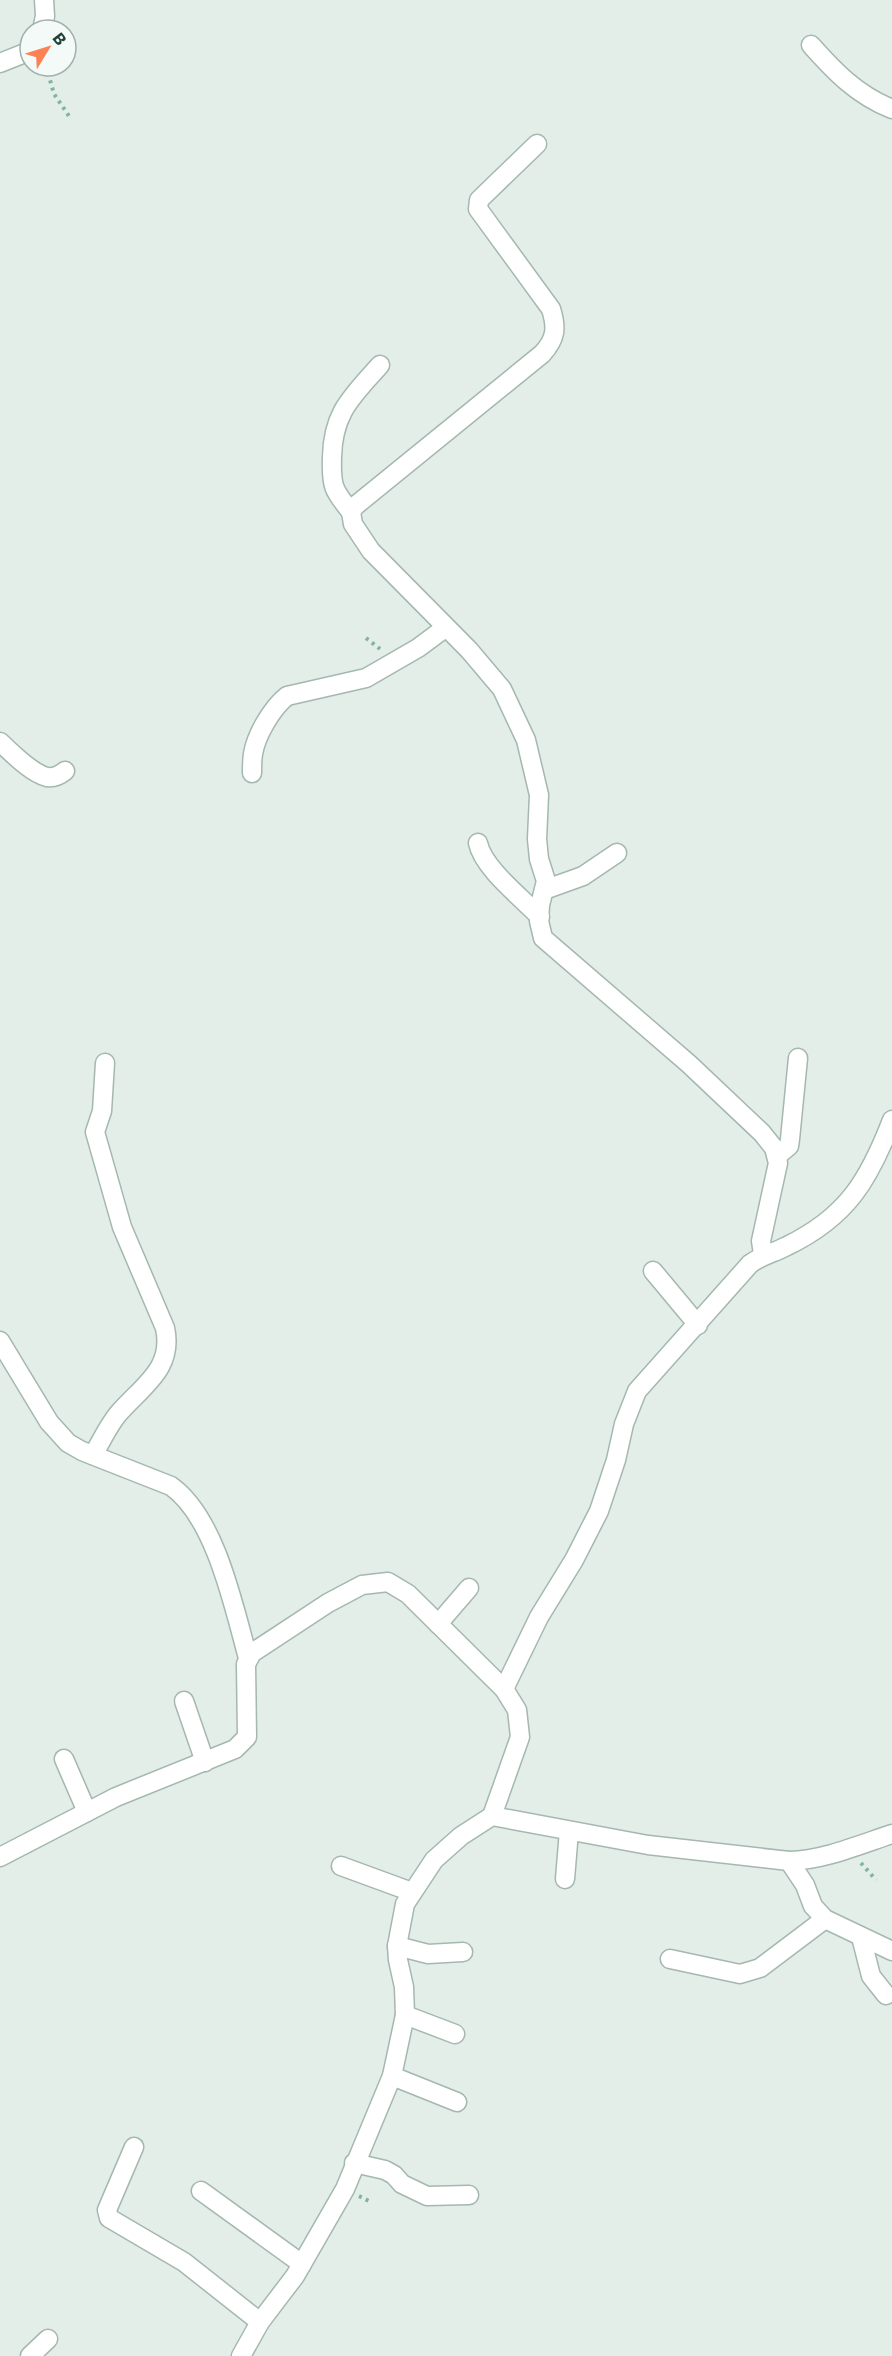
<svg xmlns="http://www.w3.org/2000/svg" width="892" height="2356" font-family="Commissioner,sans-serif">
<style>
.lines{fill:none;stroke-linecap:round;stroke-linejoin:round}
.minor-casing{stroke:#a5b7b1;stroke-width:21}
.path{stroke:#81b4a6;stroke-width:4;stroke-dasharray:3 4.5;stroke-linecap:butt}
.minor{stroke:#fff;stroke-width:18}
</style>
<rect width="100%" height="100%" fill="#e3eee9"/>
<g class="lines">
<defs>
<g id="minor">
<path d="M 42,30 L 45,16 L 44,0"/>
<path d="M 811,45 C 835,72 857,95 892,109"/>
<path d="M 0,63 L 30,51"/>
<path d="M 537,144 L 479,200 L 478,209 L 481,213 L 551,309 C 557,328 556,339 542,354 L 355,506 L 351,512 L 353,524 L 371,551 L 469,650 L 502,689 L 526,740 L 539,795 L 537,839 L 539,859 L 546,881 L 540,905 L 539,921 L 543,938 L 689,1064 L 762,1133 L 774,1148 L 778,1163 L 761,1241 L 763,1254"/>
<path d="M 351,512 C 333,490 331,486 332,457 C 333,412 352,397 380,365"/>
<path d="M 0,742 C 12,753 31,773 47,777 C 54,778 60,775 65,771"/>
<path d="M 252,773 C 252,767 252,760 253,754 C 256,735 272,708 287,696 L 366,678 L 418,648 L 445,628"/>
<path d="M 478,843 C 483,868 522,898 540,917"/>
<path d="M 544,890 L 583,876 L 617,853"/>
<path d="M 777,1156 L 789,1146 L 790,1139 L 798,1058"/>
<path d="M 653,1271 L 698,1325"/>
<path d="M 0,1341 L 49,1422 L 68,1443 L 82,1451 L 171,1486 C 216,1518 234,1608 248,1658"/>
<path d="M 93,1455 C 101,1442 108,1426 118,1414 C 142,1386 174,1369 165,1328 L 122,1227 L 95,1132 L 102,1111 L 105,1063"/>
<path d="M 438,1624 L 469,1588"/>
<path d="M 504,1689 L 539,1617 L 574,1560 L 599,1511 L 616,1460 L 624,1424 L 637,1391 L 750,1264 C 762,1255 774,1253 787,1246 C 847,1217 869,1180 892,1120"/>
<path d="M 184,1701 L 205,1762"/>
<path d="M 64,1759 L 87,1812"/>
<path d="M 0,1857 L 116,1797 L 235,1749 L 247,1737 L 246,1664 L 252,1653 L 328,1603 L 362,1585 L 388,1582 L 408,1594 L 504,1689 L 517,1710 L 520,1737 L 492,1816"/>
<path d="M 789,1861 L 805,1885 L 813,1906 L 825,1919 L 892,1951"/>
<path d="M 341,1866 L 412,1892"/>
<path d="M 565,1879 L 569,1831"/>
<path d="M 861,1937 L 871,1976 L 886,1995"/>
<path d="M 397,1946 L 428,1954 L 463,1952"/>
<path d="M 670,1959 L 740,1974 L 760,1968 L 825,1919"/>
<path d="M 405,2015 L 455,2034"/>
<path d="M 392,2076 L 457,2102"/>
<path d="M 134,2147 L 107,2210 L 109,2218 L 184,2262 L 260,2322"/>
<path d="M 354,2163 L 385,2170 L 394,2175 L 402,2184 L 427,2196 L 469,2195"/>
<path d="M 201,2191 L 302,2264"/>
<path d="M 30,2356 L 48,2339"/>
<path d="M 241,2356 L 260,2322 L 295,2276 L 345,2189 L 392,2076 L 405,2015 L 404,1987 L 398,1960 L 397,1946 L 405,1904 L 434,1860 L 461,1836 L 492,1816 L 648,1845 L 789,1861 C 824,1860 859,1845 892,1834"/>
</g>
</defs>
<!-- minor casing -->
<use href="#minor" class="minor-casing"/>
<!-- path -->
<g class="path">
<path d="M 46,66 L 54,94 L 69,116"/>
<path d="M 366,638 L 380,649"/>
<path d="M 861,1863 L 876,1880"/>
<path d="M 359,2196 L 371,2202"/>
</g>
<!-- minor -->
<use href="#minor" class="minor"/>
</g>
<!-- north arrow -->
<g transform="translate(48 48) rotate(52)"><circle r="28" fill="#f4faf7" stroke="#a0b0ab" stroke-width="1.5"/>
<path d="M0-4.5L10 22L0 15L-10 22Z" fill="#fc8253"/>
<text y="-9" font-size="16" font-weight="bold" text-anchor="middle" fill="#214139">B</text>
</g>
</svg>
